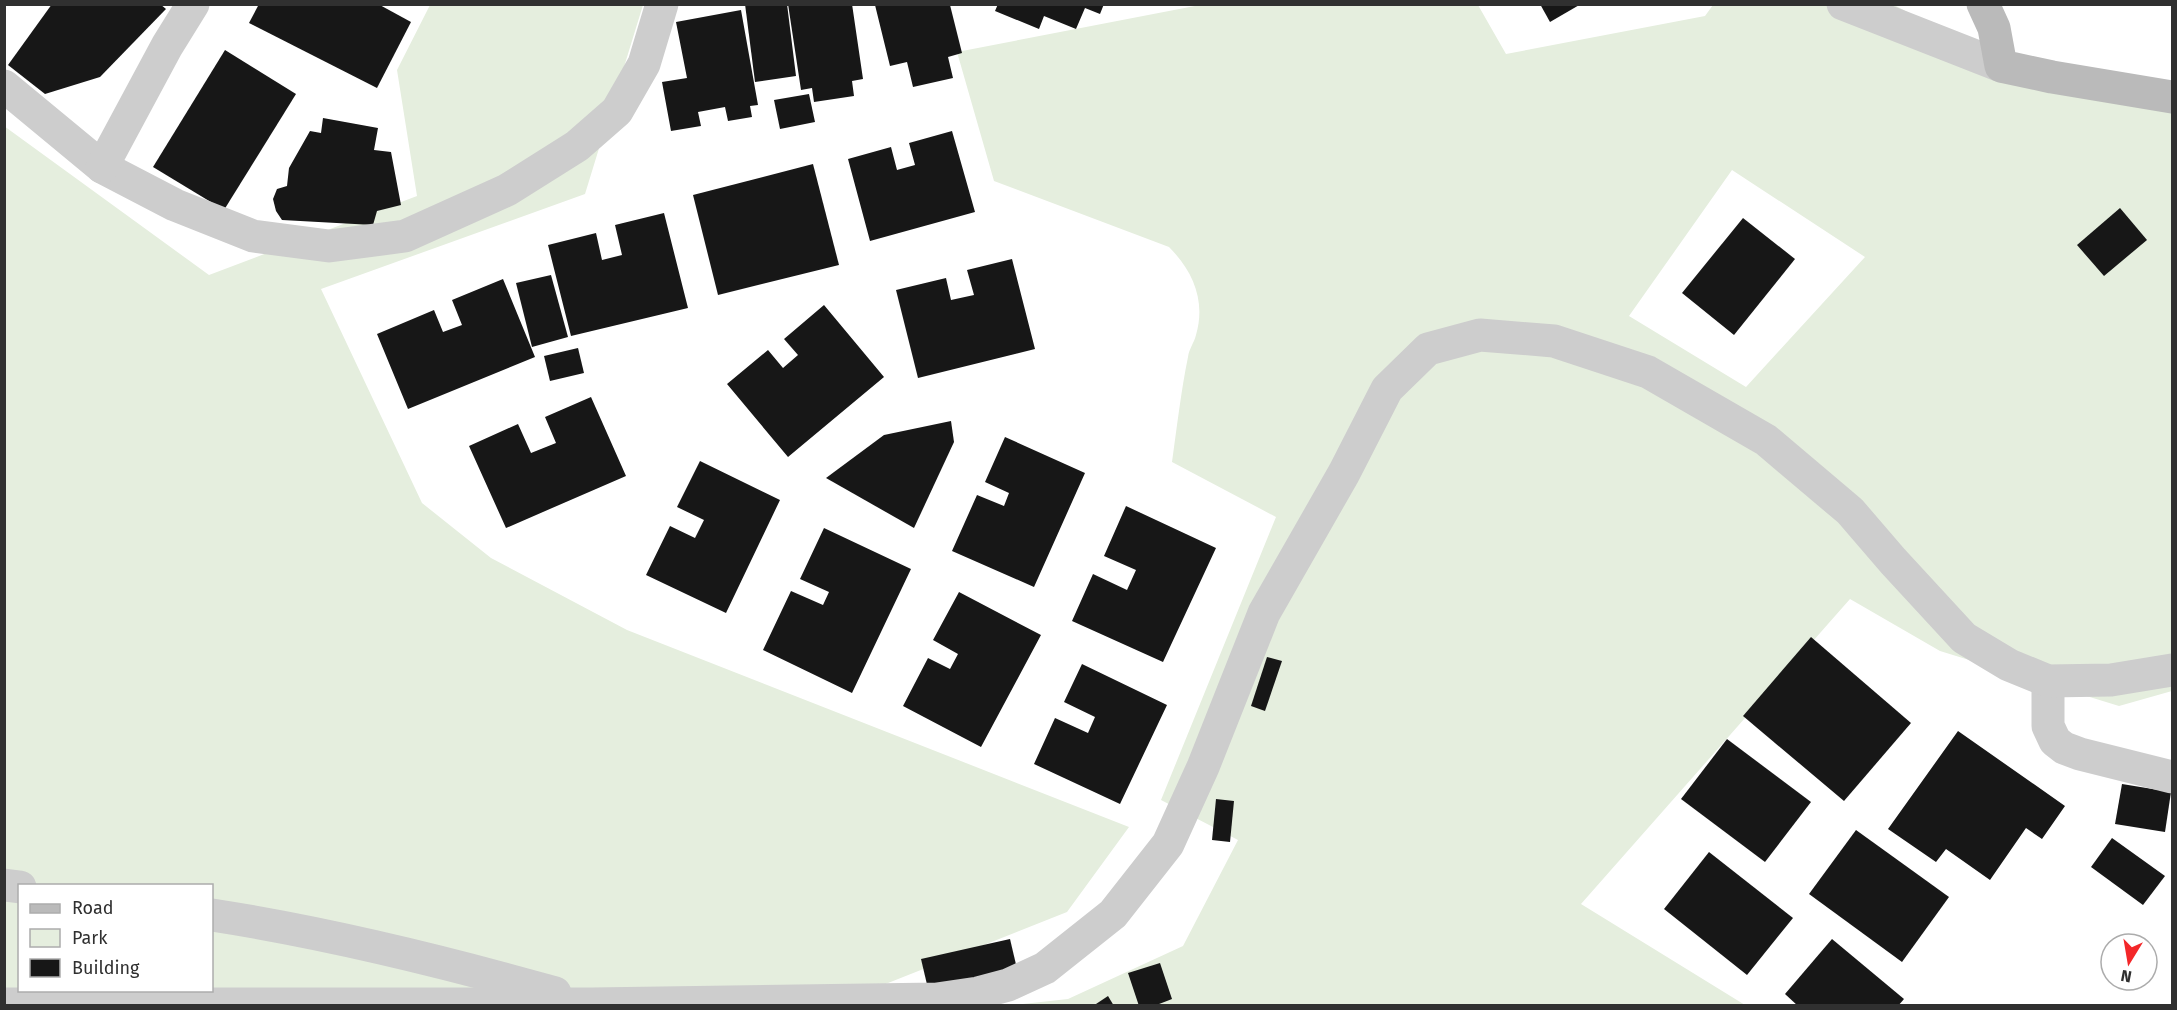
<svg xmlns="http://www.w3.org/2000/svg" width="2177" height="1010" font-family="'Fira Sans',sans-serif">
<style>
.green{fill:#e5eede;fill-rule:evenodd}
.building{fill:#171717}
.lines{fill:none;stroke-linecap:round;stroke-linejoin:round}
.street{stroke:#cdcdcd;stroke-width:33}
.secondary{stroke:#bababa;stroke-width:33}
</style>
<rect width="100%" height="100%" fill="#fff"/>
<!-- green -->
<g class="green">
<path d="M 1892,4 L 1935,26 L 1996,50 L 2172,92 L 2172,691 L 2119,706 L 1940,651 L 1850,599 L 1581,904 L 1745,1005 L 1013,1005 L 1068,999 L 1183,946 L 1238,840 L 1161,800 L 1276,517 L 1172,462 C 1177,427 1181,391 1188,357 C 1189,349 1194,343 1196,335 C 1206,301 1193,271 1169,247 L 994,181 L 957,52 L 1200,5 L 1478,5 L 1506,54 L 1705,16 L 1713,5 ZM 1732,170 L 1865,257 L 1746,387 L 1629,316 Z"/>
<path d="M 430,5 L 643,5 L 585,194 L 321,289 L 422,503 L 491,558 L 627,630 L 1129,827 L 1067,912 L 883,985 L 5,1005 L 4,126 L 209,275 L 417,196 L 397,70 ZM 20,886 L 212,886 L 212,990 L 20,990 Z"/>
</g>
<!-- building -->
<g class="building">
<path d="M 52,4 L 160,4 L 166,9 L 100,77 L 45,94 L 8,65 Z"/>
<path d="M 259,4 L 378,4 L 411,22 L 377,88 L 249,23 Z"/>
<path d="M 745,4 L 787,4 L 796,76 L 755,82 Z"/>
<path d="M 788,4 L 852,4 L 863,79 L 852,81 L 854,96 L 814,102 L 812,88 L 801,90 Z"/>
<path d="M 998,4 L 1104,4 L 1100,14 L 1085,8 L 1076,29 L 1044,16 L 1039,29 L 995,11 Z"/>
<path d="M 1540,4 L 1581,4 L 1550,22 Z"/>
<path d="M 875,5 L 950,5 L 962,53 L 948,57 L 953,78 L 913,87 L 907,62 L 890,66 Z"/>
<path d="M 741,10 L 758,105 L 750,106 L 752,117 L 728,121 L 725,107 L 698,112 L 701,126 L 671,131 L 662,82 L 687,78 L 676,22 Z"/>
<path d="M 225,50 L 296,94 L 224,210 L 153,167 Z"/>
<path d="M 809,94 L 815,122 L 780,129 L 774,100 Z"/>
<path d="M 323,118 L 378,128 L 374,150 L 391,152 L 401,205 L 377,211 L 373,225 L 282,220 L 276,211 L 273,199 L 277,189 L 287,186 L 289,168 L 310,131 L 321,133 Z"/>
<path d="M 952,131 L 975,212 L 870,241 L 848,159 L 891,147 L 897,170 L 915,165 L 909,143 Z"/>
<path d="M 813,164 L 839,265 L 718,295 L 693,195 Z"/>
<path d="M 2120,208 L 2147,240 L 2104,276 L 2077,245 Z"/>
<path d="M 664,213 L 688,308 L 571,336 L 548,245 L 596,233 L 602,260 L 622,255 L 615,225 Z"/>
<path d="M 1743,218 L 1795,259 L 1734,335 L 1682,293 Z"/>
<path d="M 1012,259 L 1035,349 L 918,378 L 896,290 L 946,278 L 951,300 L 974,295 L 967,270 Z"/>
<path d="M 551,275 L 568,337 L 532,347 L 516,283 Z"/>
<path d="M 503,279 L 535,357 L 408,409 L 377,334 L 434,310 L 443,332 L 462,325 L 452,300 Z"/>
<path d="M 824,305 L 884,377 L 788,457 L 727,384 L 768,350 L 783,368 L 798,355 L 784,339 Z"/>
<path d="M 578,348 L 584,373 L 550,381 L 544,356 Z"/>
<path d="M 591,397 L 626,476 L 506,528 L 469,446 L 518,424 L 531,453 L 556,443 L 545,417 Z"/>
<path d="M 951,421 L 954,442 L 914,528 L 826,478 L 884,435 Z"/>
<path d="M 1005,437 L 1085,473 L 1034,587 L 952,551 L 977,495 L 1004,506 L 1009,493 L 985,482 Z"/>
<path d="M 700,461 L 780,500 L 726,613 L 646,575 L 670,526 L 695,538 L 704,520 L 677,507 Z"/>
<path d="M 1126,506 L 1216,548 L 1163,662 L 1072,621 L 1093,574 L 1127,590 L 1136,570 L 1104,556 Z"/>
<path d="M 824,528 L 911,569 L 852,693 L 763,650 L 791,591 L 823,605 L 829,592 L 800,579 Z"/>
<path d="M 959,592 L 1041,635 L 981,747 L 903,706 L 928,658 L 950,669 L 958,654 L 933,640 Z"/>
<path d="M 1811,637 L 1911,723 L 1844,801 L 1743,716 Z"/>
<path d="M 1267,657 L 1282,661 L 1265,711 L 1251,706 Z"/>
<path d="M 1082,664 L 1167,705 L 1120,804 L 1034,764 L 1055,718 L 1088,733 L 1095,717 L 1064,702 Z"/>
<path d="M 1958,731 L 2065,806 L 2042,839 L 2026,828 L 1990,880 L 1946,849 L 1936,862 L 1888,829 Z"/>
<path d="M 1727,739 L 1811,802 L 1765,862 L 1681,799 Z"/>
<path d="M 2122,784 L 2171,792 L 2165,832 L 2115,824 Z"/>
<path d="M 1216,799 L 1234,801 L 1230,842 L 1212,840 Z"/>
<path d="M 1856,830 L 1949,897 L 1902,962 L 1809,894 Z"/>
<path d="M 2112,838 L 2165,876 L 2143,905 L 2091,867 Z"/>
<path d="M 1709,852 L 1793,918 L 1747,975 L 1664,909 Z"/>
<path d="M 1010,939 L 1018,973 L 929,993 L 921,959 Z"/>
<path d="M 1832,939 L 1904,999 L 1898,1006 L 1798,1006 L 1785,994 Z"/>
<path d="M 1160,963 L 1172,999 L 1154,1006 L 1139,1006 L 1128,973 Z"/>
<path d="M 1108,996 L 1114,1006 L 1093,1006 Z"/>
</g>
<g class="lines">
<!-- street -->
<g class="street">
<path d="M 1843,4 L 2001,66"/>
<path d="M 4,86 L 102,167 L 175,205 L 253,236 L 329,246 L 405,236 L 507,190 L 577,146 L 617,111 L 644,64 L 662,4"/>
<path d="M 102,167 L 167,46 L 193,4"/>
<path d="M 2048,681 L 2048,726 L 2055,741 L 2064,748 L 2080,754 L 2172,777"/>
<path d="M 4,885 L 20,887"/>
<path d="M 212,915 C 328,933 442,961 555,993"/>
<path d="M 4,1004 L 592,1004 L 937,999 L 978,993 L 1008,985 L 1045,968 L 1113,914 L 1168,844 L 1203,767 L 1264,613 L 1344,473 L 1387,389 L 1428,349 L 1480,335 L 1554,341 L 1648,372 L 1766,440 L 1850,511 L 1893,561 L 1964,638 L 2009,665 L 2048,681 L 2111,680 L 2172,670"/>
</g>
<!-- secondary -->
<path class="secondary" d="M 1983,4 L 1994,28 L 2001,66 L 2052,77 L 2172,97"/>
</g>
<!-- border -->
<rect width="2177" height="1010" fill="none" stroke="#303030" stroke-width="12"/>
<!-- legend -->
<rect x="18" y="884" width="195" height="108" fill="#ffffff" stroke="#acacac" stroke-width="1.5"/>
<rect x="30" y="904" width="30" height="9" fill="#bababa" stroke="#acacac" stroke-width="1.5"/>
<text x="72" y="914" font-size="18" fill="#303030">Road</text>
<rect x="30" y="929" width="30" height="18" fill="#e5eede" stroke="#acacac" stroke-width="1.5"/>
<text x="72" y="944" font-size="18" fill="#303030">Park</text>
<rect x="30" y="959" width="30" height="18" fill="#171717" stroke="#acacac" stroke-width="1.5"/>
<text x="72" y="974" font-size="18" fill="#303030">Building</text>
<!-- north arrow -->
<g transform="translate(2129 962) rotate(191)"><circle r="28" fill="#ffffff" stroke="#acacac" stroke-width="1.5"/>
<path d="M0-4.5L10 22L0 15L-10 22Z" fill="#f32729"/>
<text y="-9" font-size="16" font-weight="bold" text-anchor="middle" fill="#303030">N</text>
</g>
</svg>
